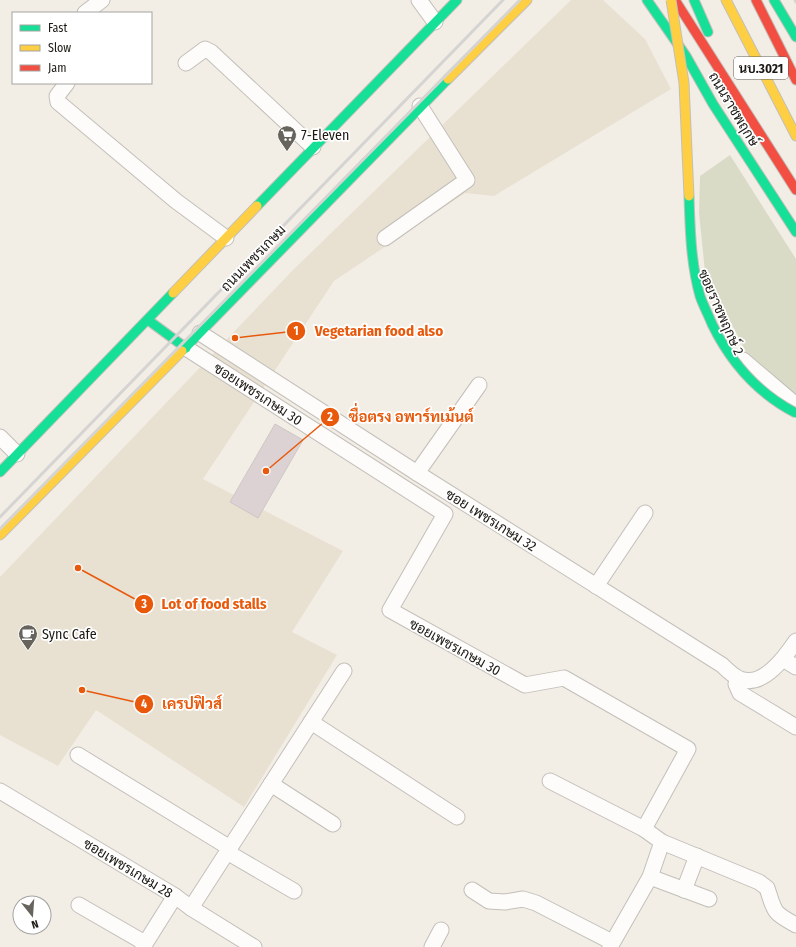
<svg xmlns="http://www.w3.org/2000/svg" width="796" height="947" font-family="'Fira Sans Condensed',Sarabun,sans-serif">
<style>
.built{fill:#e8e1d2}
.green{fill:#dadbc7}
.building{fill:#ddd2d3;stroke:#cbc6c4}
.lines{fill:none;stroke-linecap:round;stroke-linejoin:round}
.street-casing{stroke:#c3bfb9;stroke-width:17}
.fast-casing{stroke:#c3bfb9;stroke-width:11}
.slow-casing{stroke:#c3bfb9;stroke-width:11}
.jam-casing{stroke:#c3bfb9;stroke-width:11}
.street{stroke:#fdfcfb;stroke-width:15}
.fast{stroke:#16e098;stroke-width:9}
.slow{stroke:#ffcf43;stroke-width:9}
.jam{stroke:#f24e42;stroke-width:9}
.rail{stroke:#d5d4d2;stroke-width:3}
.fast-bridge-casing{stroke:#c3bfb9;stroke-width:11;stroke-linecap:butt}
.slow-bridge-casing{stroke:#c3bfb9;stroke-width:11;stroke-linecap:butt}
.fast-bridge{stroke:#16e098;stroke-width:9}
.slow-bridge{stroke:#ffcf43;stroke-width:9}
.labels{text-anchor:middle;stroke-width:3.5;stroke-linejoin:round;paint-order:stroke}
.shield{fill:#fff;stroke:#605e5a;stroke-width:1}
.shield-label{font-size:13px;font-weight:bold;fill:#1c1914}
.street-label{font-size:14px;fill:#1c1914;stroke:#fff}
.poi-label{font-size:14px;fill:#1c1914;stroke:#fff;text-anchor:start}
.leader{fill:none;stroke:#e8590c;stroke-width:1.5}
.callout-dot{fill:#e8590c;stroke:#fff;stroke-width:1.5}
.mark-label{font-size:12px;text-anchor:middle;font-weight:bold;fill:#fff}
.callout-label{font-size:15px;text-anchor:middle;font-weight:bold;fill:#e8590c;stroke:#fff;stroke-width:3.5;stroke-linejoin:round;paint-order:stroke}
</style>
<rect width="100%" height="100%" fill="#f2eee6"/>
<!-- built -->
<path class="built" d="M 571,0 L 603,0 L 645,39 L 671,89 L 494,196 L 465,193 L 334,281 L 203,479 L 343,551 L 292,632 L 337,655 L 244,807 L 96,710 L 58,766 L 0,735 L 0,577 L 292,271 Z"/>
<!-- green -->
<path class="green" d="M 730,155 L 796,259 L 796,402 L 748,356 L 705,272 L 699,213 L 700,176 Z"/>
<!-- building -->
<path class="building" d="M 275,424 L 303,440 L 258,518 L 230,502 Z"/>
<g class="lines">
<defs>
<g id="street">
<path d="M 419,0 L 435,22"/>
<path d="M 85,13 L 102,0"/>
<path d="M 186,63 L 205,49 L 211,52 L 313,147"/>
<path d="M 67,83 L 57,96 L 58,102 L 176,201 L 226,238"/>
<path d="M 385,238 L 467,180 L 420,106"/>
<path d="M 200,333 L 417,473 L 722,665 C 727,670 733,676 740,679 C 763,688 785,657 796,641"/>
<path d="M 186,348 L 445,514 L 390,610 L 525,685 L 564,678 L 688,749 L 644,829 L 662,842 L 650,877 L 610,947"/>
<path d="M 743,360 L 796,405"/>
<path d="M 0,437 L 17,454"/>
<path d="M 417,473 L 479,385"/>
<path d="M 596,586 L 645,513"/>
<path d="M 783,659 L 796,667"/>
<path d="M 738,679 L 736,684 L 740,693 L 796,727"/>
<path d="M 311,722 L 457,817"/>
<path d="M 78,755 L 230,848"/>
<path d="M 550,781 L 644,829"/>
<path d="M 271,784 L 333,824"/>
<path d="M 0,791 L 175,896 L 191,908 L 254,947"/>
<path d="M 662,842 L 759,882 L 767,888 C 775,912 772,912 796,925"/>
<path d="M 227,852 L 294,891"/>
<path d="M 650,877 L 709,899"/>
<path d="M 472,890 L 489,901 L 505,902 L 523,899 L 536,903 L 612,942"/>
<path d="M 684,890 L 697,856"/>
<path d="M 79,905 L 145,943"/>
<path d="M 191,908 L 344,671"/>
<path d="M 143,947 L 175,896"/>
<path d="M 432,947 L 441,930"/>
</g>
<g id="fast">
<path d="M 647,0 L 686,56 L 713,104 L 796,232"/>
<path d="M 694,0 L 708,32"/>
<path d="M 774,0 L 796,37"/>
<path d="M 257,206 L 457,0"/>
<path d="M 148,320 L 186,348"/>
<path d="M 182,351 L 448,79"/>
<path d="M 0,472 L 173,293"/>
</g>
<g id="slow">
<path d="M 726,0 L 796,136"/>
<path d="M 448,79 L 527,0"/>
<path d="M 173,293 L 257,206"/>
<path d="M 0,535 L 182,351"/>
</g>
<g id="jam">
<path d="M 675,0 L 796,190"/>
<path d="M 756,0 L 796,80"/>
</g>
</defs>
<!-- street casing -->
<use href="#street" class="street-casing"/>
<!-- fast casing -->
<use href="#fast" class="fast-casing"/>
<!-- slow casing -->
<use href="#slow" class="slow-casing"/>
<!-- jam casing -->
<use href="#jam" class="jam-casing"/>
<!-- street -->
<use href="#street" class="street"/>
<!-- fast -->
<use href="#fast" class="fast"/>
<!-- slow -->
<use href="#slow" class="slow"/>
<!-- jam -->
<use href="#jam" class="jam"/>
<!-- rail -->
<g class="rail">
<path d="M 795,0 L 796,2"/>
<path d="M 0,517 L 503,0"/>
<path d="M 0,529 L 520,0"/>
</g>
<defs>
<path id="fast-bridge" d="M 689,196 C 690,229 691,264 700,296 C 703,305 708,314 712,324 C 731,363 757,393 796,413"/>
<path id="slow-bridge" d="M 671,0 L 684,83 L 689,196"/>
</defs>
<!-- fast-bridge casing -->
<use href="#fast-bridge" class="fast-bridge-casing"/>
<!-- slow-bridge casing -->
<use href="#slow-bridge" class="slow-bridge-casing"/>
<!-- fast-bridge -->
<use href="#fast-bridge" class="fast-bridge"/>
<!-- slow-bridge -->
<use href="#slow-bridge" class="slow-bridge"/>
</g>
<!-- icons -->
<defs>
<symbol id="supermarket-pin" viewBox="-11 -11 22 30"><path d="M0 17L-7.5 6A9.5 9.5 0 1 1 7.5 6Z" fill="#67645e" stroke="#fff"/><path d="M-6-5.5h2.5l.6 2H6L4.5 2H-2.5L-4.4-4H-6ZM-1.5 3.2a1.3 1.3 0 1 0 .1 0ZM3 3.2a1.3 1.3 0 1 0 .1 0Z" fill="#fff"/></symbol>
<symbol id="cafe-pin" viewBox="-11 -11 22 30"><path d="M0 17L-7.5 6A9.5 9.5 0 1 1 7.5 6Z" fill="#67645e" stroke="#fff"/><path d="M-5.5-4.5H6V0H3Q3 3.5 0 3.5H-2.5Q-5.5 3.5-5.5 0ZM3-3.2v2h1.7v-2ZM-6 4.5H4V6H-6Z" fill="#fff"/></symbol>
</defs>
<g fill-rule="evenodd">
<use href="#supermarket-pin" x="276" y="124" width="22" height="30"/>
<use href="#cafe-pin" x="17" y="623" width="22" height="30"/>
</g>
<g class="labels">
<!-- shield labels -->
<rect class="shield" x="734" y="57" width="54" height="22" rx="3"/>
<g class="shield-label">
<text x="761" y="73">นบ.3021</text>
</g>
<!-- street labels -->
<g class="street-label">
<text transform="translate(734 109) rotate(59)" y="5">ถนนราชพฤกษ์</text>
<text transform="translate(253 258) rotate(-46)" y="5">ถนนเพชรเกษม</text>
<text transform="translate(721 312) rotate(66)" y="5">ซอยราชพฤกษ์ 2</text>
<text transform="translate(258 394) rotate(33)" y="5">ซอยเพชรเกษม 30</text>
<text transform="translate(491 520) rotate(32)" y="5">ซอย เพชรเกษม 32</text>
<text transform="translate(455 647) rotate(29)" y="5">ซอยเพชรเกษม 30</text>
<text transform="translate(128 868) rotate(31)" y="5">ซอยเพชรเกษม 28</text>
</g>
<!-- poi labels -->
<g class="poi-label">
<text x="301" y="140">7-Eleven</text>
<text x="42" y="639">Sync Cafe</text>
</g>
</g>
<!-- callouts -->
<path class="leader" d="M235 338L296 331M266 471L330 417M78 568L144 604M82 690L144 704"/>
<g class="callout-dot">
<circle cx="235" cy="338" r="4"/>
<circle cx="266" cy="471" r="4"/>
<circle cx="78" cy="568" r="4"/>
<circle cx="82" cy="690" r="4"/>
<circle cx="296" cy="331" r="10"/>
<circle cx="330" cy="417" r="10"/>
<circle cx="144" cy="604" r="10"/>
<circle cx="144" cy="704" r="10"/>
</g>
<g class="mark-label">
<text x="296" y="335">1</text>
<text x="330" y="421">2</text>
<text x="144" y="608">3</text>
<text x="144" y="708">4</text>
</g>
<g class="callout-label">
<text x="379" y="336">Vegetarian food also</text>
<text x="411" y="422">ซื่อตรง อพาร์ทเม้นต์</text>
<text x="214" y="609">Lot of food stalls</text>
<text x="192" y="709">เครปฟิวส์</text>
</g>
<!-- legend -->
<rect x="12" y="12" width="140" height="72" fill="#ffffff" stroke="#a4a3a1"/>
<rect x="20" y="25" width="20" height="6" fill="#16e098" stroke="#a4a3a1"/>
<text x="48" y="32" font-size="12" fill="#1c1914">Fast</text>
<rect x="20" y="45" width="20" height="6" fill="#ffcf43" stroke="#a4a3a1"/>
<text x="48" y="52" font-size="12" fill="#1c1914">Slow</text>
<rect x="20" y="65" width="20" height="6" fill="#f24e42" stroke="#a4a3a1"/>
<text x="48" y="72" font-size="12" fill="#1c1914">Jam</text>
<!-- north arrow -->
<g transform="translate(32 915) rotate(163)"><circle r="19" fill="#ffffff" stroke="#a4a3a1"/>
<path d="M0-3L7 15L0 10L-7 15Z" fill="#67645e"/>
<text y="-6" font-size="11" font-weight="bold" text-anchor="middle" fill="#1c1914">N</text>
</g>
</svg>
